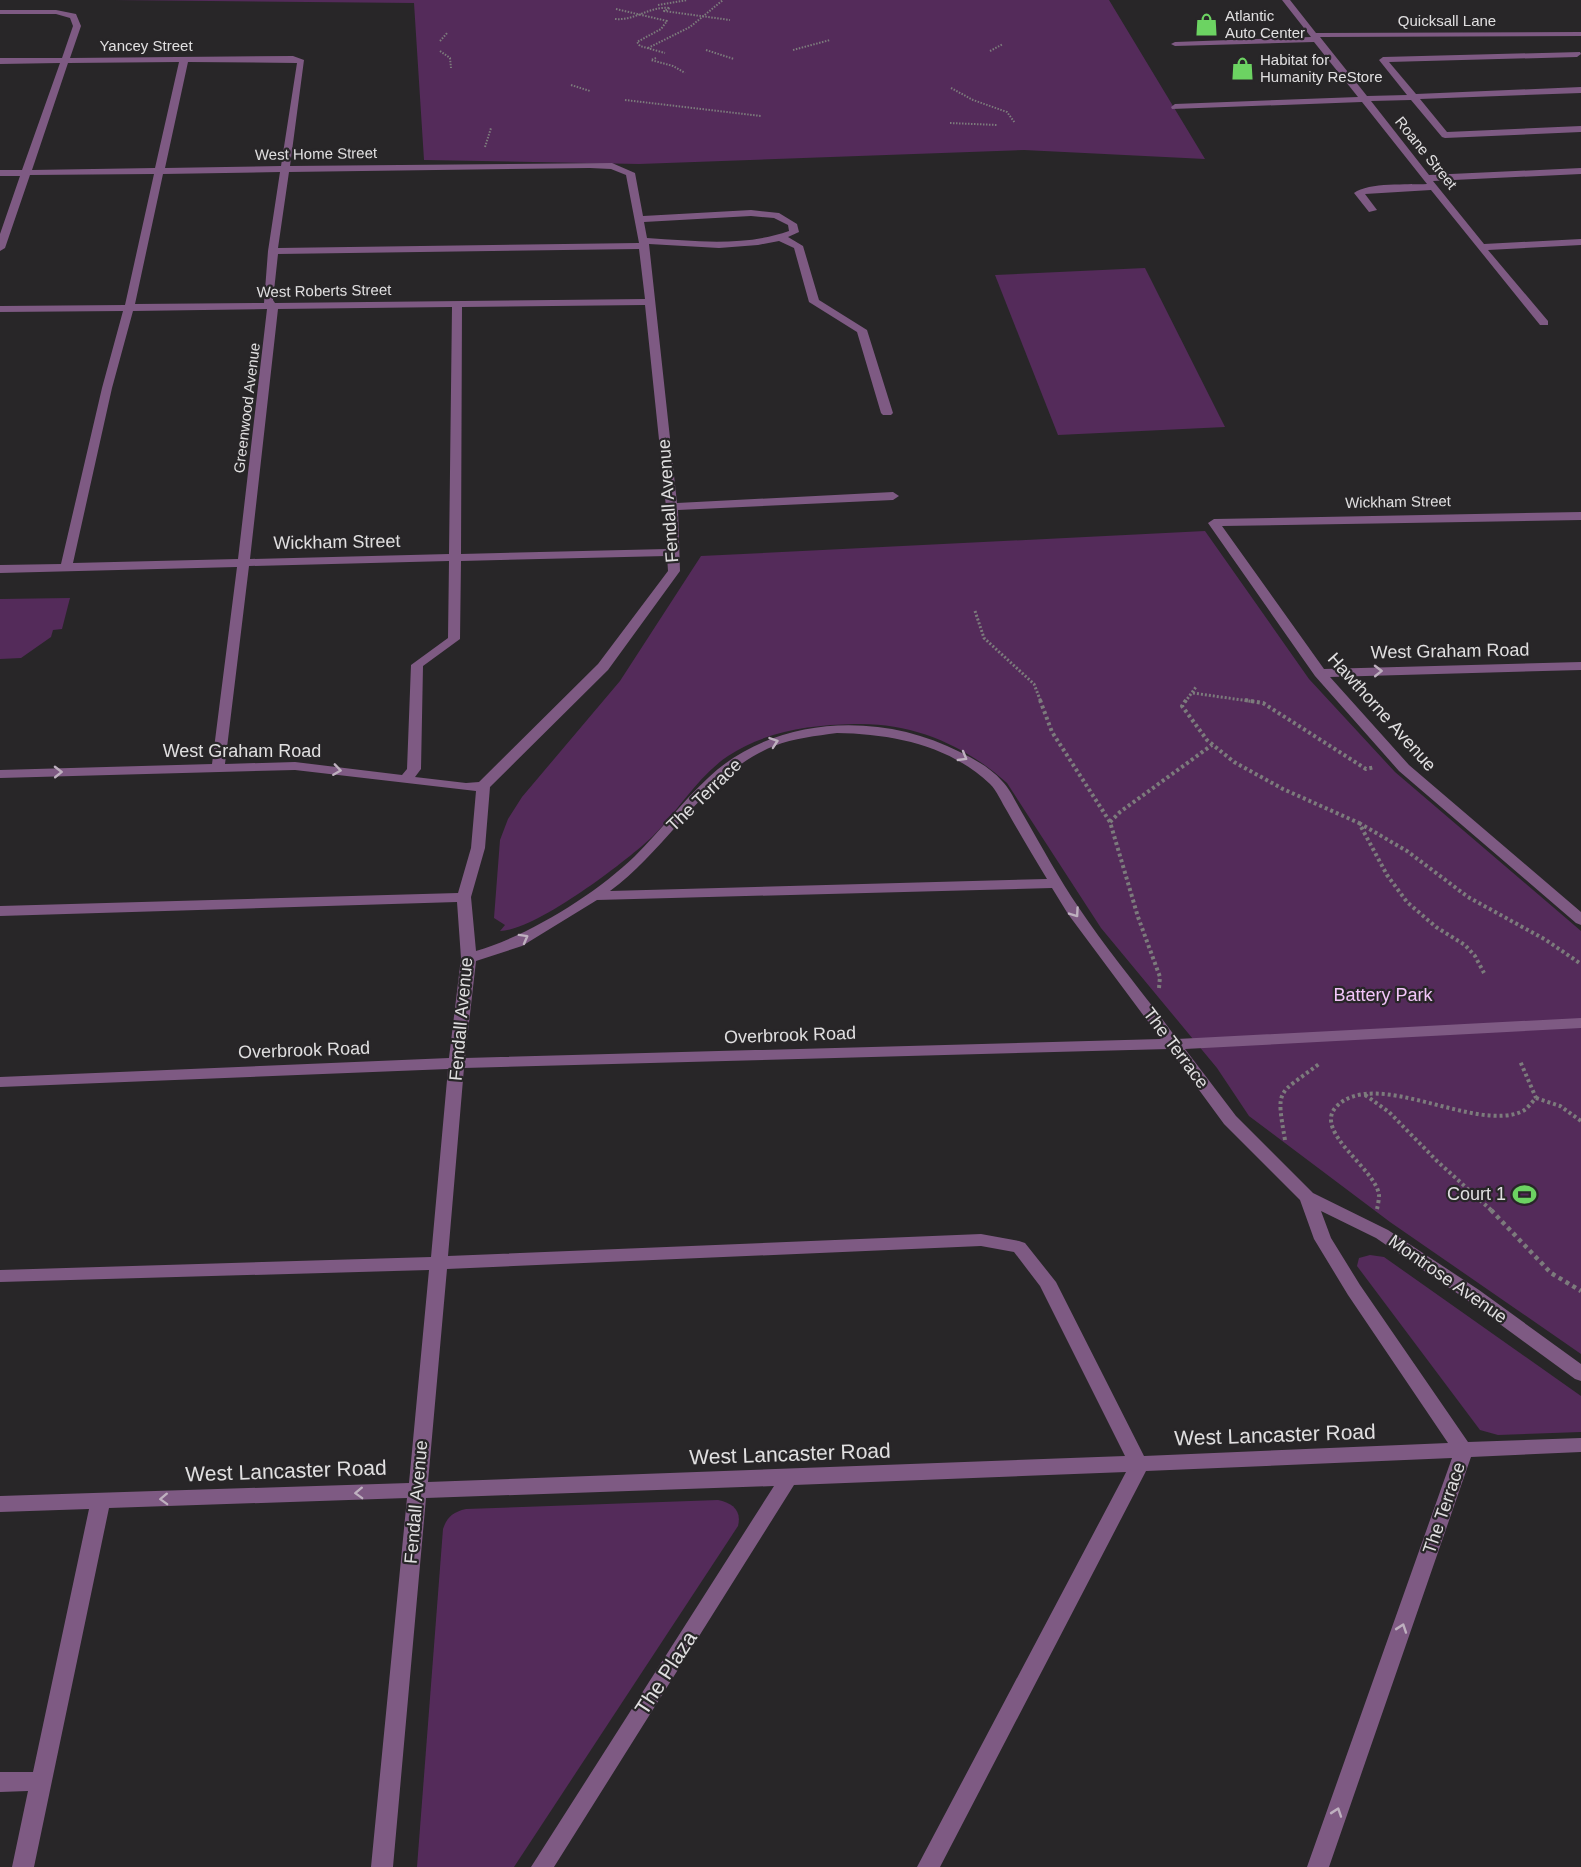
<svg xmlns="http://www.w3.org/2000/svg" width="1581" height="1867" font-family="Helvetica,sans-serif">
<style>
.green{fill:#542b5a}
.lines{fill:none;stroke-linecap:round;stroke-linejoin:round}
.path-far3{stroke:#7c7b7c;stroke-width:2;stroke-dasharray:1.5 1.5;stroke-linecap:butt}
.path-far2{stroke:#7c7b7c;stroke-width:3;stroke-dasharray:2 2;stroke-linecap:butt}
.path-far1{stroke:#7c7b7c;stroke-width:4;stroke-dasharray:3 3;stroke-linecap:butt}
.path{stroke:#7c7b7c;stroke-width:4.5;stroke-dasharray:4 4;stroke-linecap:butt}
.minor{fill:#7e5a83;fill-rule:evenodd}
.oneway{stroke:#beb0bf}
.labels{text-anchor:middle;stroke-width:4.5;stroke-linejoin:round;paint-order:stroke}
.far-poi-label{font-size:15px;fill:#e0dfe0;stroke:#282628;text-anchor:start}
.far-street-label{font-size:15px;fill:#e0dfe0;stroke:#282628}
.street-label{font-size:18px;fill:#e0dfe0;stroke:#282628}
.park-label{font-size:18px;fill:#f3c6fa;stroke:#282628}
.poi-label{font-size:18px;fill:#e0dfe0;stroke:#282628;text-anchor:end}
.near-street-label{font-size:21px;fill:#e0dfe0;stroke:#282628}
</style>
<rect width="100%" height="100%" fill="#282628"/>
<!-- green -->
<g class="green">
<path d="M 114,0 L 1109,0 L 1205,159 L 1024,150 L 639,164 L 424,160 L 414,3 Z"/>
<path d="M 1145,268 L 1225,427 L 1058,435 L 995,275 Z"/>
<path d="M 1205,531 L 1309,679 L 1395,772 L 1581,931 L 1581,1354 L 1390,1222 L 1249,1116 L 1217,1068 L 1101,928 L 1007,783 C 965,745 912,722 854,724 C 810,725 766,731 728,756 C 698,776 678,811 653,836 C 627,861 535,931 500,931 L 505,925 L 494,918 L 500,840 L 508,819 L 522,797 L 620,681 L 701,556 Z"/>
<path d="M 70,598 L 62,629 L 53,630 L 51,637 L 21,658 L 0,659 L 0,599 Z"/>
<path d="M 1370,1255 L 1384,1257 L 1581,1396 L 1581,1432 L 1498,1435 L 1480,1430 L 1357,1266 L 1359,1258 Z"/>
<path d="M 718,1500 C 732,1503 742,1510 738,1526 L 514,1867 L 417,1867 L 443,1529 C 447,1517 453,1512 466,1509 Z"/>
</g>
<g class="lines">
<!-- path-far3 -->
<g class="path-far3">
<path d="M 658,5 L 687,0"/>
<path d="M 616,9 L 667,21 L 661,29 L 637,42 L 640,46 L 665,53"/>
<path d="M 615,19 C 635,21 649,6 670,8 L 664,11 L 730,20"/>
<path d="M 440,41 L 448,32"/>
<path d="M 648,48 L 690,27 L 723,0"/>
<path d="M 706,50 L 734,59"/>
<path d="M 793,50 L 830,40"/>
<path d="M 440,51 L 450,58 L 451,68"/>
<path d="M 990,51 L 1003,44"/>
<path d="M 656,58 L 651,60 L 673,66 L 685,73"/>
<path d="M 571,85 L 590,91"/>
<path d="M 951,88 L 973,100 L 1007,112 L 1015,123"/>
<path d="M 625,100 L 761,116"/>
<path d="M 950,123 L 997,125"/>
<path d="M 485,147 L 491,128"/>
</g>
<!-- path-far2 -->
<g class="path-far2">
<path d="M 975,611 L 984,638 L 1034,684 L 1041,702"/>
<path d="M 1193,693 L 1256,702"/>
<path d="M 1185,702 L 1196,687"/>
</g>
<!-- path-far1 -->
<g class="path-far1">
<path d="M 1040,700 L 1052,732 L 1110,822"/>
<path d="M 1186,700 L 1182,706 L 1207,740 L 1234,762 L 1283,789 L 1359,823 L 1387,875 L 1407,902 L 1436,927 L 1465,945 L 1475,956 L 1484,973"/>
<path d="M 1245,700 L 1263,703 L 1366,769 L 1375,767"/>
<path d="M 1359,823 L 1407,851 L 1468,897 L 1546,940 L 1581,964"/>
<path d="M 1159,988 L 1160,977 L 1138,917 L 1110,822 L 1120,812 L 1212,745"/>
<path d="M 1365,1095 L 1389,1112 L 1437,1161 L 1492,1211"/>
<path d="M 1536,1098 L 1560,1106 L 1581,1121"/>
<path d="M 1285,1140 C 1276,1087 1277,1096 1319,1064"/>
<path d="M 1377,1209 C 1378,1205 1379,1199 1379,1195 C 1376,1169 1313,1132 1336,1107 C 1375,1066 1476,1134 1523,1111 C 1528,1108 1532,1102 1536,1098 L 1520,1061"/>
</g>
<!-- path -->
<path class="path" d="M 1491,1210 L 1551,1273 L 1581,1291"/>
<!-- minor -->
<g class="minor">
<path d="M 1282,0 L 1290,0 L 1316,33 L 1581,32 L 1581,36 L 1320,37 L 1367,96 L 1407,95 L 1379,60 L 1383,57 L 1580,52 L 1581,54 L 1577,57 L 1389,62 L 1416,94 L 1581,87 L 1581,93 L 1420,99 L 1447,132 L 1581,126 L 1581,132 L 1445,138 L 1442,137 L 1411,100 L 1371,101 L 1429,175 L 1581,168 L 1581,174 L 1433,181 L 1484,244 L 1581,239 L 1581,245 L 1488,250 L 1548,321 L 1548,325 L 1540,325 L 1431,190 L 1365,194 L 1377,210 L 1369,212 L 1354,193 C 1369,182 1408,185 1427,184 L 1362,102 L 1172,109 L 1171,107 L 1175,104 L 1358,97 L 1314,42 L 1175,46 L 1171,44 L 1175,42 L 1311,37 Z"/>
<path d="M 0,10 L 56,10 L 76,14 L 81,26 L 70,58 L 293,56 L 304,60 L 290,166 L 612,163 L 635,173 L 643,216 L 751,210 L 779,213 L 797,224 L 799,232 L 788,237 L 803,246 L 819,300 L 867,330 L 893,413 L 891,415 L 883,415 L 881,413 L 857,332 L 809,302 L 794,248 L 779,241 L 758,245 L 719,248 L 649,244 L 677,503 L 893,492 L 899,496 L 893,500 L 678,510 L 680,571 L 608,670 L 490,787 L 485,848 L 471,897 L 476,951 C 528,936 596,894 635,856 C 660,831 682,802 708,778 C 774,715 881,711 960,752 C 974,759 991,768 1002,781 C 1011,790 1017,805 1024,816 C 1042,847 1059,879 1079,908 C 1109,953 1145,995 1177,1039 L 1581,1018 L 1581,1028 L 1185,1049 L 1236,1116 L 1313,1193 L 1388,1230 L 1479,1290 L 1581,1364 L 1581,1381 L 1575,1379 L 1467,1300 L 1376,1238 L 1321,1211 L 1331,1238 L 1360,1285 L 1468,1442 L 1581,1438 L 1581,1452 L 1471,1457 L 1329,1867 L 1307,1867 L 1452,1458 L 1146,1471 L 940,1867 L 917,1867 L 1126,1472 L 794,1485 L 554,1867 L 531,1867 L 774,1486 L 426,1498 L 393,1867 L 371,1867 L 407,1498 L 109,1508 L 34,1867 L 12,1867 L 28,1791 L 0,1792 L 0,1772 L 33,1772 L 89,1509 L 0,1512 L 0,1496 L 409,1483 L 429,1270 L 0,1282 L 0,1270 L 431,1257 L 448,1069 L 0,1087 L 0,1077 L 449,1058 L 461,958 L 457,902 L 0,916 L 0,906 L 458,893 L 471,848 L 476,791 L 295,770 L 0,778 L 0,770 L 212,764 L 237,567 L 0,573 L 0,565 L 61,564 L 102,388 L 123,311 L 0,312 L 0,306 L 125,305 L 154,174 L 30,175 L 5,248 L 0,251 L 0,234 L 20,176 L 0,176 L 0,170 L 22,170 L 60,63 L 0,64 L 0,58 L 62,58 L 73,26 L 70,18 L 56,14 L 0,14 ZM 179,62 L 155,168 L 32,170 L 68,63 ZM 188,62 L 297,63 L 281,166 L 165,168 ZM 590,168 L 611,169 L 626,175 L 639,243 L 278,248 L 289,172 ZM 280,172 L 268,251 L 264,303 L 135,304 L 163,174 ZM 751,216 L 774,218 L 788,225 L 789,231 C 743,247 695,241 647,238 L 644,222 ZM 639,249 L 645,299 L 275,303 L 273,300 L 278,254 ZM 645,305 L 666,507 L 667,549 L 461,554 L 462,307 ZM 452,307 L 449,554 L 250,559 L 278,309 ZM 267,309 L 238,559 L 73,563 L 112,388 L 133,311 ZM 667,556 L 668,571 L 598,664 L 479,782 L 466,783 L 415,777 L 421,769 L 423,666 L 460,639 L 461,561 ZM 449,561 L 448,638 L 411,665 L 407,769 L 402,775 L 295,762 L 225,764 L 249,566 ZM 837,733 C 892,734 949,745 990,784 C 997,791 1002,803 1007,811 C 1020,834 1033,856 1047,879 L 610,891 C 669,848 705,774 774,746 C 794,738 816,736 837,733 ZM 1052,888 L 1068,914 L 1161,1039 L 465,1058 L 476,961 L 522,946 L 597,900 ZM 1169,1049 L 1224,1124 L 1300,1200 L 1314,1239 L 1348,1295 L 1448,1443 L 1144,1456 L 1056,1282 L 1025,1243 L 1019,1241 L 981,1234 L 448,1256 L 464,1068 ZM 981,1246 L 1014,1252 L 1040,1286 L 1125,1456 L 428,1482 L 447,1269 Z"/>
<path d="M 1581,512 L 1581,520 L 1222,526 L 1324,669 L 1581,662 L 1581,670 L 1330,677 L 1409,765 L 1581,912 L 1581,925 L 1576,923 L 1399,771 L 1315,676 L 1208,523 L 1214,519 Z"/>
</g>
</g>
<!-- one-way arrows -->
<defs><path id="oneway-chevron" d="M-2-3.5L2.5 0L-2 3.5" fill="none" stroke-width="1.6" stroke-linecap="round" stroke-linejoin="round" transform="scale(1.5)"/></defs>
<g class="oneway">
<use href="#oneway-chevron" transform="translate(1378 671) rotate(-1)"/>
<use href="#oneway-chevron" transform="translate(774 742) rotate(-19)"/>
<use href="#oneway-chevron" transform="translate(963 757) rotate(30)"/>
<use href="#oneway-chevron" transform="translate(337 770) rotate(8)"/>
<use href="#oneway-chevron" transform="translate(58 772) rotate(-1)"/>
<use href="#oneway-chevron" transform="translate(1075 913) rotate(55)"/>
<use href="#oneway-chevron" transform="translate(524 938) rotate(-29)"/>
<use href="#oneway-chevron" transform="translate(359 1493) rotate(178)"/>
<use href="#oneway-chevron" transform="translate(164 1499) rotate(178)"/>
<use href="#oneway-chevron" transform="translate(1402 1628) rotate(-71)"/>
<use href="#oneway-chevron" transform="translate(1337 1812) rotate(-71)"/>
</g>
<!-- icons -->
<defs>
<symbol id="shop-bare" viewBox="-9 -9 18 18"><path d="M-5-2.5h2.3a2.7 3.5 0 0 1 5.4 0H5L5.5 6h-11ZM-1.5-2.5h3a1.5 2.3 0 0 0-3 0Z" fill="#6cd362" stroke="#282628" stroke-width="2.5" paint-order="stroke"/></symbol>
<symbol id="stadium-bare" viewBox="-9 -9 18 18"><path d="M0-5a6.5 5 0 1 0 0 10a6.5 5 0 1 0 0-10ZM-3.5-1.8h7v3.6h-7Z" fill="#6cd362" stroke="#282628" stroke-width="2.5" paint-order="stroke"/></symbol>
</defs>
<g fill-rule="evenodd">
<use href="#shop-bare" x="1190" y="8" width="33" height="33"/>
<use href="#shop-bare" x="1226" y="52" width="33" height="33"/>
<use href="#stadium-bare" x="1508" y="1178" width="33" height="33"/>
</g>
<g class="labels">
<!-- far-poi labels -->
<g class="far-poi-label">
<text x="1225" y="21">Atlantic<tspan x="1225" dy="17">Auto Center</tspan></text>
<text x="1260" y="65">Habitat for<tspan x="1260" dy="17">Humanity ReStore</tspan></text>
</g>
<!-- far-street labels -->
<g class="far-street-label">
<text x="1447" y="26">Quicksall Lane</text>
<text x="146" y="51">Yancey Street</text>
<text transform="translate(1426 153) rotate(51)" y="5">Roane Street</text>
<text transform="translate(316 154) rotate(-1)" y="5">West Home Street</text>
<text transform="translate(324 291) rotate(-1)" y="5">West Roberts Street</text>
<text transform="translate(247 408) rotate(-83)" y="5">Greenwood Avenue</text>
<text transform="translate(1398 502) rotate(-1)" y="5">Wickham Street</text>
</g>
<!-- street labels -->
<g class="street-label">
<text transform="translate(668 501) rotate(-94)" y="6">Fendall Avenue</text>
<text transform="translate(337 542) rotate(-1)" y="6">Wickham Street</text>
<text transform="translate(1450 651) rotate(-1)" y="6">West Graham Road</text>
<text transform="translate(1382 712) rotate(48)" y="6">Hawthorne Avenue</text>
<text x="242" y="757">West Graham Road</text>
<text transform="translate(704 795) rotate(-44)" y="6">The Terrace</text>
<text transform="translate(461 1019) rotate(-85)" y="6">Fendall Avenue</text>
<text transform="translate(790 1035) rotate(-2)" y="6">Overbrook Road</text>
<text transform="translate(1176 1048) rotate(53)" y="6">The Terrace</text>
<text transform="translate(304 1050) rotate(-2)" y="6">Overbrook Road</text>
<text transform="translate(1448 1279) rotate(35)" y="6">Montrose Avenue</text>
<text transform="translate(416 1502) rotate(-85)" y="6">Fendall Avenue</text>
<text transform="translate(1444 1508) rotate(-71)" y="6">The Terrace</text>
</g>
<!-- park labels -->
<g class="park-label">
<text x="1383" y="1001">Battery Park</text>
</g>
<!-- poi labels -->
<g class="poi-label">
<text x="1506" y="1200">Court 1</text>
</g>
<!-- near-street labels -->
<g class="near-street-label">
<text transform="translate(1275 1435) rotate(-2)" y="7">West Lancaster Road</text>
<text transform="translate(790 1454) rotate(-2)" y="7">West Lancaster Road</text>
<text transform="translate(286 1471) rotate(-2)" y="7">West Lancaster Road</text>
<text transform="translate(666 1673) rotate(-57)" y="7">The Plaza</text>
</g>
</g>
</svg>
